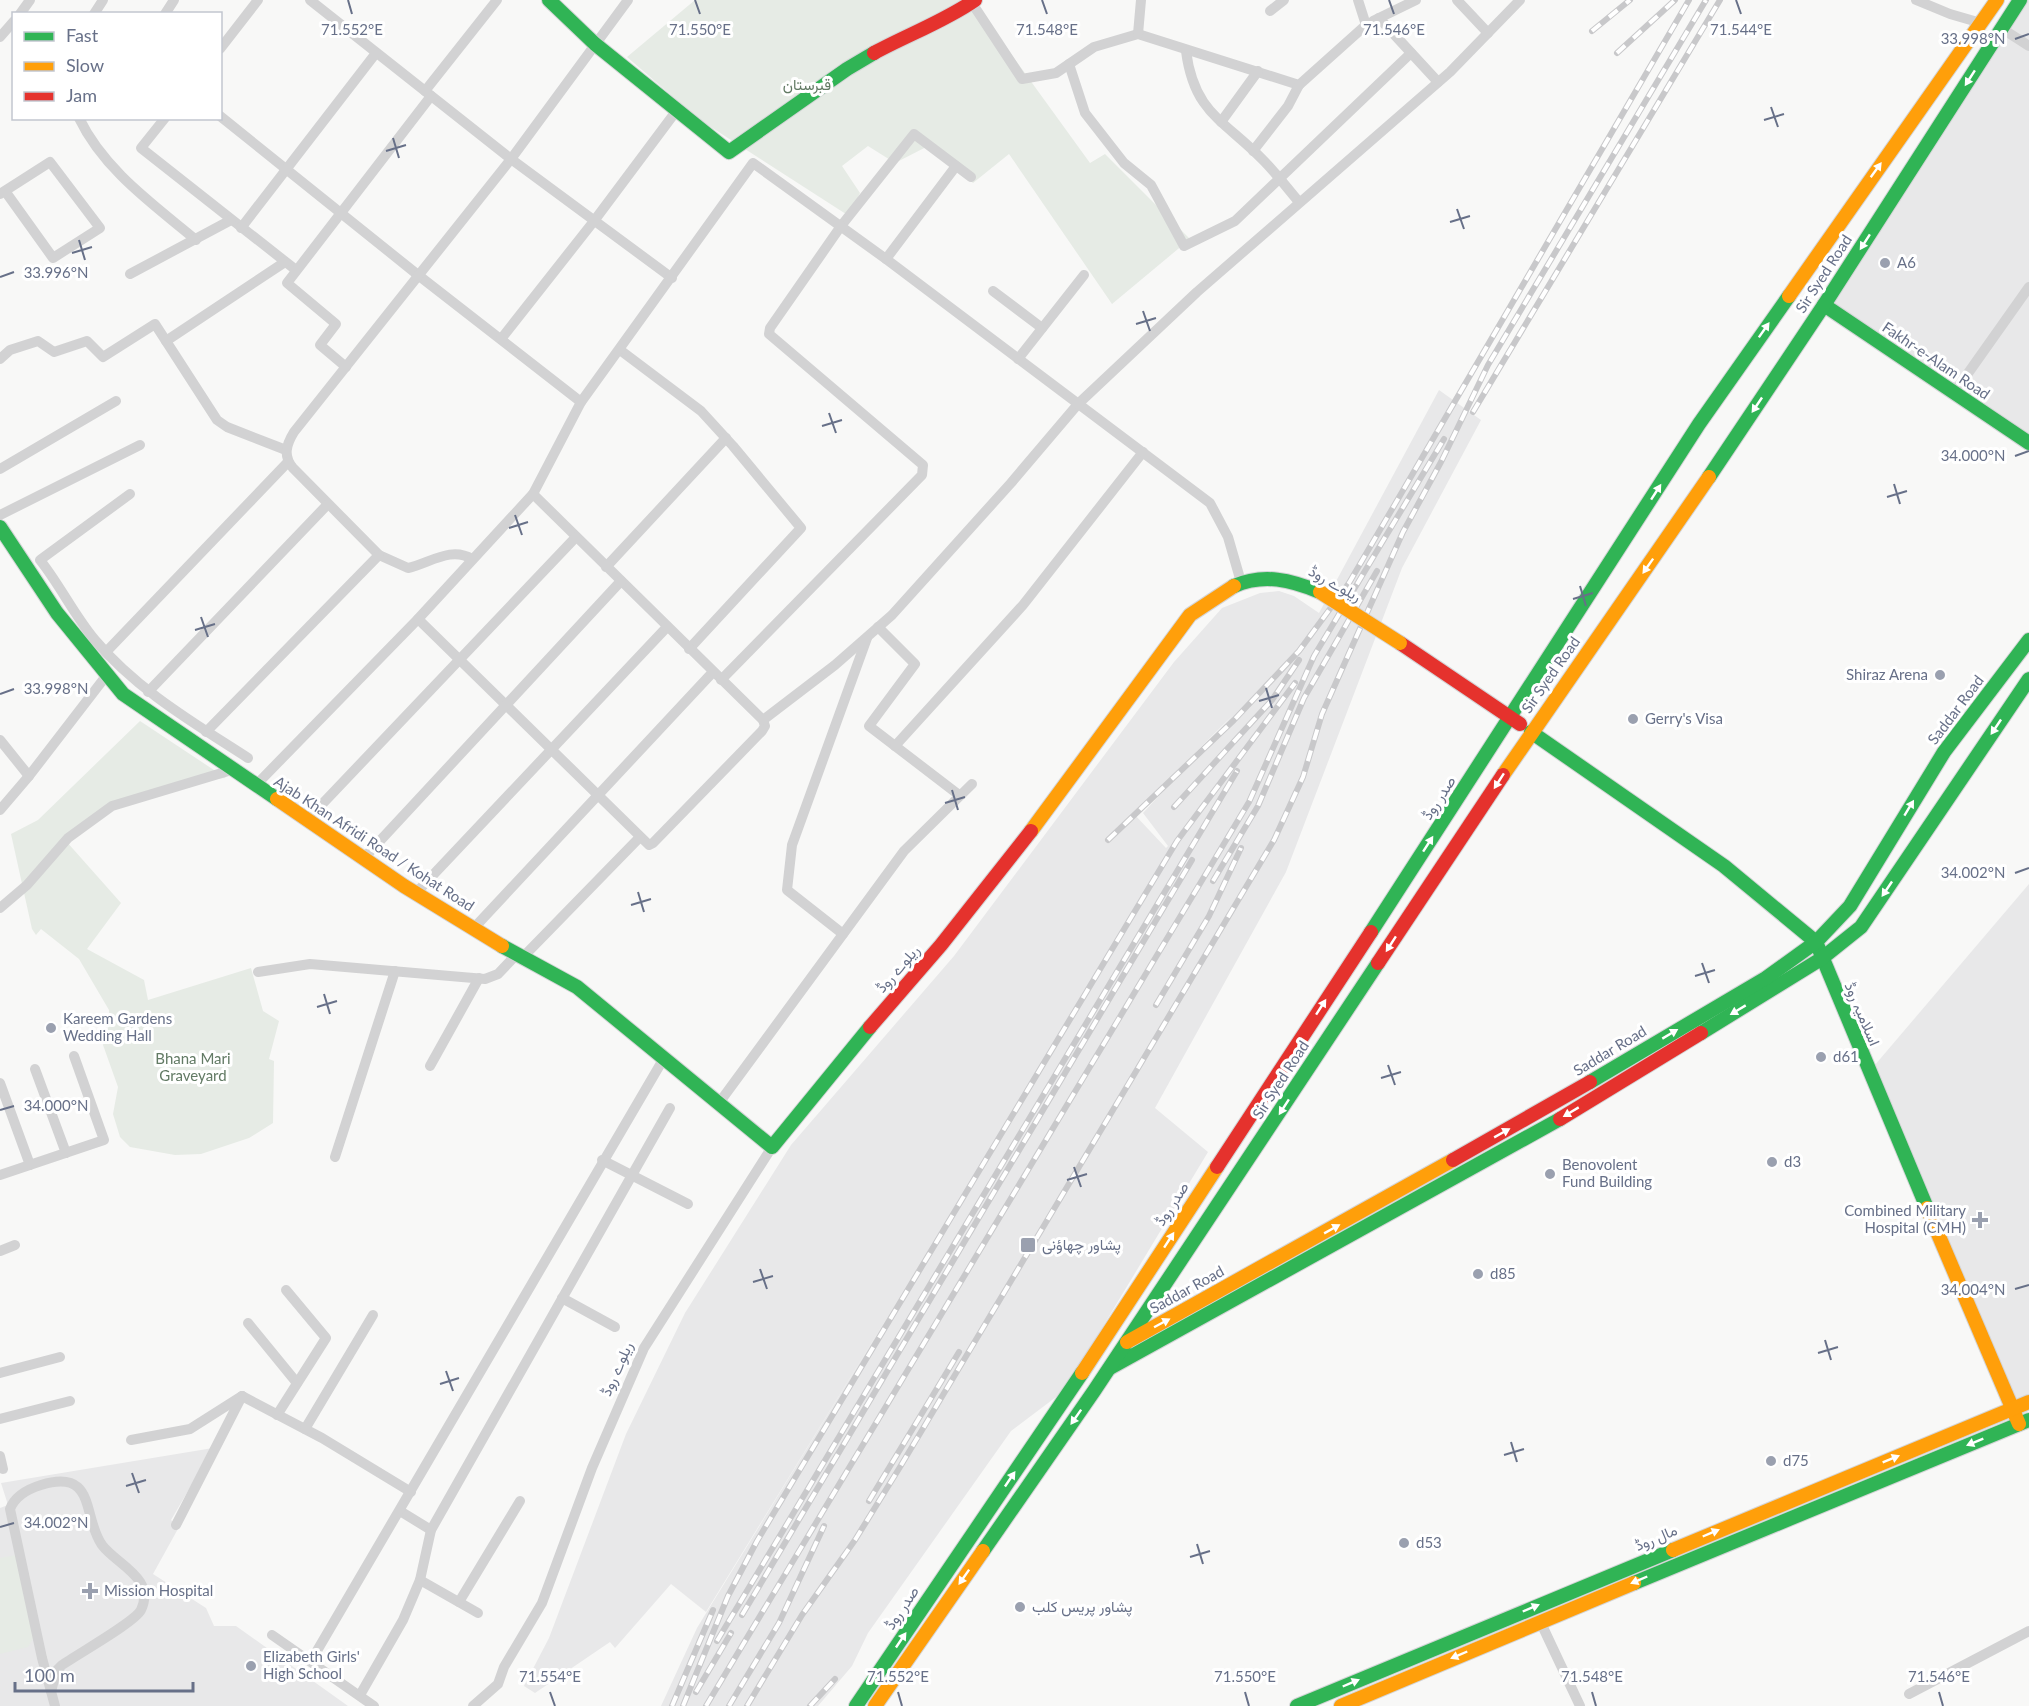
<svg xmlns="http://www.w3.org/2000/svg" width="2029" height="1706" font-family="Lato,Vazirmatn,sans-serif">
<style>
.built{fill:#e8e8e9;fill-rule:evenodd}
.green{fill:#e6ebe5}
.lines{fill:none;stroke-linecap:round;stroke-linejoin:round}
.fast-casing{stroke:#d4d5d7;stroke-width:16}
.slow-casing{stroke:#d4d5d7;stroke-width:16}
.jam-casing{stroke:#d4d5d7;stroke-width:16}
.street{stroke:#d2d2d3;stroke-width:10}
.fast{stroke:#30b455;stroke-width:14}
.slow{stroke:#ff9f0a;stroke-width:14}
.jam{stroke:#e5322d;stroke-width:14}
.rail-casing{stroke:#c8c8ca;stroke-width:6}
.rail{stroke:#fff;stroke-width:4;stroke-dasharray:11;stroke-linecap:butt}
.slow-bridge-casing{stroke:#d4d5d7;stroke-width:16;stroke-linecap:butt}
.slow-bridge{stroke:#ff9f0a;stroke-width:14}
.oneway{fill:#fff}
.ticks{fill:none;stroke:#677088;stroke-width:2}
.poi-dot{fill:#9aa0af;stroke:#fff;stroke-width:2}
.labels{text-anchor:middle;stroke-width:6;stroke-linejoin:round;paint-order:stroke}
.park-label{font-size:15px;fill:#627a64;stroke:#fff}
.poi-label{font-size:15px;fill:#677088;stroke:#fff;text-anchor:start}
.street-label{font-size:15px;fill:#677088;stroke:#fff}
.ticks-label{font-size:15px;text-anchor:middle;fill:#677088;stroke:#fff;stroke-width:6;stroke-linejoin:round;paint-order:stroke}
</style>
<rect width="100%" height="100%" fill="#f8f8f7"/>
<!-- built -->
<g class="built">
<path d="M 2020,0 L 2029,0 L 2029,443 L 1824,305 Z"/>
<path d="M 1439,390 L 1481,420 L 1402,568 L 1286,872 L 1155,1108 L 1208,1152 L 1064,1391 L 1011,1431 L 868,1633 L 852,1666 L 818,1706 L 661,1706 L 697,1628 L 899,1298 L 706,1612 L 671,1584 L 615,1648 L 610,1642 L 535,1693 L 524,1686 L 549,1638 L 626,1434 L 685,1313 L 791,1145 L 954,956 L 1174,662 L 1222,608 L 1260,593 L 1279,591 L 1294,596 L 1319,613 ZM 1232,716 L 1143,813 L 1168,846 L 1166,848 L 1134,814 Z"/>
<path d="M 2029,884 L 2029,1402 L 2012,1409 L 1869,1072 Z"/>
<path d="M 213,1448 L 171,1520 L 179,1527 L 153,1574 L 206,1608 L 214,1626 L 236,1626 L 348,1706 L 0,1706 L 0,1508 L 8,1505 L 1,1483 Z"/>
</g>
<!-- green -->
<g class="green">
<path d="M 695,0 L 972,0 L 1090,163 L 1105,154 L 1190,239 L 1112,304 L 1009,154 L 973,183 L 932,144 L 895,163 L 868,146 L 842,166 L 860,193 L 849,216 L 700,120 L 627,57 Z"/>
<path d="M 140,721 L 226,778 L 211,779 L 112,806 L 66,841 L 121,903 L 87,949 L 144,980 L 148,1000 L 251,968 L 263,1011 L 279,1021 L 269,1059 L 274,1061 L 273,1123 L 249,1138 L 201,1154 L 175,1155 L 130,1147 L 120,1137 L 113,1114 L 118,1087 L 103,1045 L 109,1025 L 109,1010 L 79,959 L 41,929 L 36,935 L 32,929 L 11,834 L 38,820 Z"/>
<path d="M 16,1555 L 34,1637 L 28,1647 L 0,1654 L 0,1558 Z"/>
</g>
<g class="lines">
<defs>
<g id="fast">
<path d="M 549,0 L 595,44 L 729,152 L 847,69 L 874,53"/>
<path d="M 1824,305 L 2029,443"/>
<path d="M 1709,477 L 1824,305 L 2020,0"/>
<path d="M 0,527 L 57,613 L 123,694 L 277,799"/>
<path d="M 1234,586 C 1264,573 1291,580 1320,592"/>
<path d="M 1531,732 L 1724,866 L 1816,942 L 1927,1208"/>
<path d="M 1371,932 L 1699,424 L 1789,296"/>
<path d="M 502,946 L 577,987 L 772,1147 L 870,1027"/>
<path d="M 1701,1033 L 1821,959 L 1861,927 L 2029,679"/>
<path d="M 1590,1082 L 1766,978 L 1816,942 L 1850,906 L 1944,752 L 2029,640"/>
<path d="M 1110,1368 L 1560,1119"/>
<path d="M 983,1551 L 1094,1391 L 1378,963"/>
<path d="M 1634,1583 L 2029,1420"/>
<path d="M 856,1706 L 1082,1373"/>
<path d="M 1297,1706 L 1673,1550"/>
</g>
<g id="slow">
<path d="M 1789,296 L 1997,0"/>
<path d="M 1503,775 L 1709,477"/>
<path d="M 277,799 L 404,886 L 502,946"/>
<path d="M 1031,831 L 1190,615 L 1234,586"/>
<path d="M 1927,1208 L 2019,1424"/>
<path d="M 1127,1342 L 1453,1160"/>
<path d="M 1082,1373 L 1217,1167"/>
<path d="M 1673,1550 L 2029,1402"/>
<path d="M 875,1706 L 983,1551"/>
<path d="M 1341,1706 L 1634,1583"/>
</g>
<g id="jam">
<path d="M 874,53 C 907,35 945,21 975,0"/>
<path d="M 1400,643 L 1520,724"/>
<path d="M 1378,963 L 1503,775"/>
<path d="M 870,1027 L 941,945 L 1031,831"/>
<path d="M 1560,1119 L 1701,1033"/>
<path d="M 1453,1160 L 1590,1082"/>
<path d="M 1217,1167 L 1371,932"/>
</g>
</defs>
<!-- fast casing -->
<use href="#fast" class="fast-casing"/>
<!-- slow casing -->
<use href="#slow" class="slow-casing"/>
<!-- jam casing -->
<use href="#jam" class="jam-casing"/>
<!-- street -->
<g class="street">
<path d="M 310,0 L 511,159 L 672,278"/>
<path d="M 1457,0 L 1488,33"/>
<path d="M 1916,0 L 1950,14 L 1981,23"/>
<path d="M 972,3 L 1022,79 L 1056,73 L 1094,47 L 1138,34 L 1299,85 L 1366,25 L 1358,0"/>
<path d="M 1270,11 L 1284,0"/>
<path d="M 20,14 L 30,0"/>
<path d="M 94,14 L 103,0"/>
<path d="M 165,14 L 174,0"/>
<path d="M 1379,18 L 1438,82"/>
<path d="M 1373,21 L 1416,0"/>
<path d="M 2001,28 L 2029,46"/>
<path d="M 1138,34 L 1141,0"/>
<path d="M 0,37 L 14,21"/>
<path d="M 220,49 L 258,0"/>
<path d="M 1186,51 C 1194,113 1224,120 1263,160 C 1276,173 1287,188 1299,202"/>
<path d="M 1069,64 L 1085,113 L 1124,163 L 1151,185 L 1184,246 L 1235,221 L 1411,53"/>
<path d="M 425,91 L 497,0"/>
<path d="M 220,116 L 418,275 L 581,402"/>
<path d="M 79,118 C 104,170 153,204 196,240"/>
<path d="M 165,118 L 141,148 L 296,270"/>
<path d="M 1221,122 L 1258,71"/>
<path d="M 1253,151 L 1288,106 L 1299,85"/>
<path d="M 0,194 L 50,162 L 100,228 L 53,258 L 5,191"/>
<path d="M 241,228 L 376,53"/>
<path d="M 886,259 L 956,166"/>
<path d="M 130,274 L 231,220"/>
<path d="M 993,291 L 1042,328"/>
<path d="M 501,339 L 594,221 L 677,110"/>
<path d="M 166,341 L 285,262"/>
<path d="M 620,350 L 701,411 L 733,446 L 801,528 L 689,649"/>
<path d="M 0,359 L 10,350 L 38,341 L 54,352 L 87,341 L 103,357 L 155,324 L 217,420 L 227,427 L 286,450"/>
<path d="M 1018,359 L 1084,275"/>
<path d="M 346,367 L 320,345 L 336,324 L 287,283 L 431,96"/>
<path d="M 1954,393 L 2029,287"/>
<path d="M 0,469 L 116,401"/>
<path d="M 130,494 L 40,560 C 60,585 74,615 95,640 C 137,690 194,723 248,758"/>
<path d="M 0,515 L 140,445"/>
<path d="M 472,559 C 451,546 430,563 408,568 L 379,555 L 293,468 C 283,456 286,445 294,432 L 511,159 L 628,0"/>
<path d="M 606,567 L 726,438"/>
<path d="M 418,619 L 649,845 L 653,843 L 762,731 L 765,726 L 763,720 L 533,494"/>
<path d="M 878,627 L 915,664 L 869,726 L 959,795"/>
<path d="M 106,652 L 288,462"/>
<path d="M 721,680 L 922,475 L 923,465 L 769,334 L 770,328 L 841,226 L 914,134 L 971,177"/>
<path d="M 148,692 L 327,505"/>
<path d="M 763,720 L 835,665 L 892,615 L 1011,483 L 1078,404 L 1197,292 L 1450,72 L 1520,0"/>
<path d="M 206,732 L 379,555"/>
<path d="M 0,740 L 29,776"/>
<path d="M 895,746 L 1023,605 L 1143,452"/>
<path d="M 256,785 L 418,619 L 533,494 L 581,402 L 753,163 L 886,259 L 1210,503 L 1228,537 L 1241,582"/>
<path d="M 0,810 L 29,776 L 106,676"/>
<path d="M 307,820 L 576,537"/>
<path d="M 364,858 L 621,581"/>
<path d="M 416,893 L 667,627"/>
<path d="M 0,908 L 27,885 L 68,838 L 112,806 L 235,769"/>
<path d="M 473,929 L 713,672"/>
<path d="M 843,934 L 787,890 L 792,845 L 867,638"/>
<path d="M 523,957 L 640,837"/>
<path d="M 258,972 L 310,964 L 485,979 L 498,974 L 517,954"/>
<path d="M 430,1066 L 479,978"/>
<path d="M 35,1069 L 66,1153"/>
<path d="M 0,1083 L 30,1165"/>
<path d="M 719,1103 L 904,851 L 972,784"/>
<path d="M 335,1157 L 395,971"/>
<path d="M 602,1160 L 688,1204"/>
<path d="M 0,1175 L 104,1140 L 74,1056"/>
<path d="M 0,1251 L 15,1245"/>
<path d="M 562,1298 L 615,1327"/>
<path d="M 248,1323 L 297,1383"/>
<path d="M 0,1373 L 60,1357"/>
<path d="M 242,1396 L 322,1438 L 411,1492"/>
<path d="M 277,1415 L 326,1338 L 286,1290"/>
<path d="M 0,1419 L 70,1401"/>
<path d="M 305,1429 L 373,1315"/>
<path d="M 131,1440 L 190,1429 L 242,1396"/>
<path d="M 0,1456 L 3,1469"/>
<path d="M 400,1511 L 431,1530"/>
<path d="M 176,1525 L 242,1396"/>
<path d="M 420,1580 L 478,1613"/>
<path d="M 459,1602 L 520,1501"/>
<path d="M 1540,1621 L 1580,1706"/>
<path d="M 272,1635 L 374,1706"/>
<path d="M 311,1661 L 664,1058"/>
<path d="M 51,1692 L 56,1671 L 62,1665 C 76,1655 135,1622 141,1610 C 156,1578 117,1565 102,1545 C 82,1517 97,1468 41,1485 C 28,1489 15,1496 10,1509 L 42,1658 L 55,1706"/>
<path d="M 1909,1694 L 2029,1631"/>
<path d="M 360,1695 L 403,1620 L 420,1580 L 431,1530 L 670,1108"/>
<path d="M 473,1706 L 498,1684 L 504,1667 L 542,1603 L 592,1468 L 644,1348 L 772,1147"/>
</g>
<!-- fast -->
<use href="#fast" class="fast"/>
<!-- slow -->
<use href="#slow" class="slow"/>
<!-- jam -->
<use href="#jam" class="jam"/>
<defs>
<g id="rail">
<path d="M 1592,31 L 1630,0"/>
<path d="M 1617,53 L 1675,0"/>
<path d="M 1473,412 L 1720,0"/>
<path d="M 1174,807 L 1272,700 L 1299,660"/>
<path d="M 1108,840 L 1234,720 L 1299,651 L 1349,583 L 1689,0"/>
<path d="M 1213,881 L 1258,806 L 1304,698 L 1377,571"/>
<path d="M 1156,1005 L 1209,916 L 1241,848"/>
<path d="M 869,1501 L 959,1352"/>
<path d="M 742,1615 L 1192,860"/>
<path d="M 717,1641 L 1237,771"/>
<path d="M 696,1692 L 731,1633"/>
<path d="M 672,1706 L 713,1610"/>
<path d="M 683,1706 L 728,1596 L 757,1541 L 1177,841 L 1295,683"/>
<path d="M 706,1706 L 1231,832 L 1249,802 L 1314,656 L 1444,439"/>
<path d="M 729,1706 L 779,1623 L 824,1526"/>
<path d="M 747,1706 L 802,1615 L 855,1540 L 900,1467 L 1274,840 L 1303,777 L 1322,714 L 1403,532 L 1441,462 L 1488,365 L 1706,0"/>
<path d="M 810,1706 L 835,1679"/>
</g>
</defs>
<!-- rail casing -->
<use href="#rail" class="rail-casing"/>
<!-- rail -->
<use href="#rail" class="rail"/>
<defs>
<path id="slow-bridge" d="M 1320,592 L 1400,643"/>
</defs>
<!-- slow-bridge casing -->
<use href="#slow-bridge" class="slow-bridge-casing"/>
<!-- slow-bridge -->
<use href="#slow-bridge" class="slow-bridge"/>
</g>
<!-- one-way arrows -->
<defs><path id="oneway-solid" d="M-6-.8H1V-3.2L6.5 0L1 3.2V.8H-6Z" transform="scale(1.5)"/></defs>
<g class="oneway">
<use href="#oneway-solid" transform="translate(1970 78) rotate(123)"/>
<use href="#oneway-solid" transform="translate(1876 170) rotate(-54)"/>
<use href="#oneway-solid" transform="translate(1865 242) rotate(123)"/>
<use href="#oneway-solid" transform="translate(1764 330) rotate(-55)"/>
<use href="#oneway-solid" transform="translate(1757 405) rotate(124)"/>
<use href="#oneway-solid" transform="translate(1656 492) rotate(-57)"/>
<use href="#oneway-solid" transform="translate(1648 566) rotate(125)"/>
<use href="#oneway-solid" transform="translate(1996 727) rotate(124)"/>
<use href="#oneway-solid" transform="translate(1499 781) rotate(123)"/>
<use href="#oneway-solid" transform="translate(1909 808) rotate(-59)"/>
<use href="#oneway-solid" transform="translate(1428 844) rotate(-57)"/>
<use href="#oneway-solid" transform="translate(1887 889) rotate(124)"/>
<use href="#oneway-solid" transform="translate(1391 944) rotate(123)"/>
<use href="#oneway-solid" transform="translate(1321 1007) rotate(-57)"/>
<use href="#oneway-solid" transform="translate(1738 1010) rotate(149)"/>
<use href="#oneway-solid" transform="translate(1670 1034) rotate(-31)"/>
<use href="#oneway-solid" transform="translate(1284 1107) rotate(123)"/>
<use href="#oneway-solid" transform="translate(1571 1112) rotate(149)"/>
<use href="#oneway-solid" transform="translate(1502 1133) rotate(-29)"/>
<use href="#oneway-solid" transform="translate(1332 1229) rotate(-29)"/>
<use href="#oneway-solid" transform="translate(1169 1240) rotate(-57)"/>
<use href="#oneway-solid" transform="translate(1162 1323) rotate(-28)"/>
<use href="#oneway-solid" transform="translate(1076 1417) rotate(125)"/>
<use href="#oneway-solid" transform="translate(1975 1442) rotate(158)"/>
<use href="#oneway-solid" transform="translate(1891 1459) rotate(-22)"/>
<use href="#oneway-solid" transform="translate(1010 1479) rotate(-56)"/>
<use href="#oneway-solid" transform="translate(1711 1533) rotate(-23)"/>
<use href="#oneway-solid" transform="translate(964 1577) rotate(125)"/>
<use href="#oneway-solid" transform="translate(1639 1580) rotate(157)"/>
<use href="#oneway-solid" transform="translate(1531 1608) rotate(-23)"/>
<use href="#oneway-solid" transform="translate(901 1640) rotate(-56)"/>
<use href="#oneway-solid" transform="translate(1459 1655) rotate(157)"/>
<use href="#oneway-solid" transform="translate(1351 1683) rotate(-23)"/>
</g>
<!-- ticks -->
<path class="ticks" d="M 348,0 L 352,14M 695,0 L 700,14M 1042,0 L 1047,14M 1389,0 L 1394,14M 1736,0 L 1741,14M 2015,39 L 2029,34M 1771,107 L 1778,127M 1764,120 L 1784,114M 393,138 L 399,158M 386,151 L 406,145M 1457,209 L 1464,229M 1450,222 L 1470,216M 79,240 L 85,260M 72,253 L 92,247M 0,277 L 14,272M 1143,311 L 1150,331M 1136,324 L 1156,318M 829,413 L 836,433M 822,426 L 842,420M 2015,456 L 2029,451M 1894,484 L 1900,504M 1887,497 L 1907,491M 515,515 L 522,535M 509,528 L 528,522M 1580,586 L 1586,606M 1573,599 L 1593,593M 201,617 L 208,637M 195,630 L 215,624M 1266,688 L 1272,708M 0,694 L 14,689M 1259,701 L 1279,695M 952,790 L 958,810M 945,803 L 965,797M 2015,873 L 2029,868M 638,892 L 644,912M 631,905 L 651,899M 1702,963 L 1709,983M 1695,976 L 1715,970M 324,994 L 330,1014M 317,1007 L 337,1001M 1388,1065 L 1395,1085M 1381,1078 L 1401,1072M 0,1110 L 14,1106M 1074,1167 L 1081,1187M 1067,1180 L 1087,1174M 760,1269 L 767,1289M 753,1282 L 773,1276M 2015,1289 L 2029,1285M 1825,1340 L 1831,1360M 1818,1353 L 1838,1347M 446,1371 L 453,1391M 440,1384 L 459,1378M 1511,1442 L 1517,1462M 1504,1455 L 1524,1449M 132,1473 L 139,1493M 126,1486 L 146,1480M 0,1527 L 14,1523M 1197,1544 L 1203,1564M 1190,1557 L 1210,1551M 550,1692 L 555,1706M 898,1692 L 902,1706M 1245,1692 L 1249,1706M 1592,1692 L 1596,1706M 1939,1692 L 1943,1706"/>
<!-- markers -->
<g class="poi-dot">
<circle cx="1885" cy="263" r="6"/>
<circle cx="1940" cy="675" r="6"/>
<circle cx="1633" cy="719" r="6"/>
<circle cx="51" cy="1028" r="6"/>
<circle cx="1821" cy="1057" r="6"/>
<circle cx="1772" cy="1162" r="6"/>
<circle cx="1550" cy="1174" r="6"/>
<path d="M1977 1211h6v6h6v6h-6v6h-6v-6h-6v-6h6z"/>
<rect x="1020" y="1237" width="16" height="16" rx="3"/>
<circle cx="1478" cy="1274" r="6"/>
<circle cx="1771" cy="1461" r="6"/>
<circle cx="1404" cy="1543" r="6"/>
<path d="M87 1582h6v6h6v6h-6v6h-6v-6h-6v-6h6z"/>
<circle cx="1020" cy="1607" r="6"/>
<circle cx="251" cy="1666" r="6"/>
</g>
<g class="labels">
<!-- park labels -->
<g class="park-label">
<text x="807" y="90">قبرستان</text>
<text x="193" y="1064">Bhana Mari<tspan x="193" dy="17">Graveyard</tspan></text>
</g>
<!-- poi labels -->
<g class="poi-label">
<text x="1897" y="268">A6</text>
<text x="1928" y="680" text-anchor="end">Shiraz Arena</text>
<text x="1645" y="724">Gerry's Visa</text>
<text x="63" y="1024">Kareem Gardens<tspan x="63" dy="17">Wedding Hall</tspan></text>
<text x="1833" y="1062">d61</text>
<text x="1784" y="1167">d3</text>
<text x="1562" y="1170">Benovolent<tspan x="1562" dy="17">Fund Building</tspan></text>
<text x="1966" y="1216" text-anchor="end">Combined Military<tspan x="1966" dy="17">Hospital (CMH)</tspan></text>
<text x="1042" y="1250">پشاور چھاؤنی</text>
<text x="1490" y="1279">d85</text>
<text x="1783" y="1466">d75</text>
<text x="1416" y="1548">d53</text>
<text x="104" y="1596">Mission Hospital</text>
<text x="1032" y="1612">پشاور پریس کلب</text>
<text x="263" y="1662">Elizabeth Girls'<tspan x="263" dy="17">High School</tspan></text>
</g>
<!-- street labels -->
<g class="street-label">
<text transform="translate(1824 274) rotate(-57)" y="5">Sir Syed Road</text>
<text transform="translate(1936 361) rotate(34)" y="5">Fakhr-e-Alam Road</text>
<text transform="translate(1335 584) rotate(29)" y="5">ریلوے روڈ</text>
<text transform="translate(1551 675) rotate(-55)" y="5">Sir Syed Road</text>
<text transform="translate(1956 710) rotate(-53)" y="5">Saddar Road</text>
<text transform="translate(1439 798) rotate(-57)" y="5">صدر روڈ</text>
<text transform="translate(374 844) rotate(33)" y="5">Ajab Khan Afridi Road / Kohat Road</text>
<text transform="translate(898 969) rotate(-49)" y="5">ریلوے روڈ</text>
<text transform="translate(1862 1014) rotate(67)" y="5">اسلامیہ روڈ</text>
<text transform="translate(1610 1051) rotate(-31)" y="5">Saddar Road</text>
<text transform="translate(1281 1080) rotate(-57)" y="5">Sir Syed Road</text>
<text transform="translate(1172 1204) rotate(-57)" y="5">صدر روڈ</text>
<text transform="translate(1187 1290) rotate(-29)" y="5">Saddar Road</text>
<text transform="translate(617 1369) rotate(-66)" y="5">ریلوے روڈ</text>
<text transform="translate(1656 1538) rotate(-23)" y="5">مال روڈ</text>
<text transform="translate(902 1608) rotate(-56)" y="5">صدر روڈ</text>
</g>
</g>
<g class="ticks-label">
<text x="352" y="35">71.552°E</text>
<text x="700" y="35">71.550°E</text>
<text x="1047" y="35">71.548°E</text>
<text x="1394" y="35">71.546°E</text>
<text x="1741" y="35">71.544°E</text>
<text x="1973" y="44">33.998°N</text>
<text x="56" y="278">33.996°N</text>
<text x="1973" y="461">34.000°N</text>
<text x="56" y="694">33.998°N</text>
<text x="1973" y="878">34.002°N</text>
<text x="56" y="1111">34.000°N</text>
<text x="1973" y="1295">34.004°N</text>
<text x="56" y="1528">34.002°N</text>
<text x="550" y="1682">71.554°E</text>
<text x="898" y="1682">71.552°E</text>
<text x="1245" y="1682">71.550°E</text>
<text x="1592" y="1682">71.548°E</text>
<text x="1939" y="1682">71.546°E</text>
</g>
<!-- legend -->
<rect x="12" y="12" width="210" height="108" fill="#ffffff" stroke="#c2c6cf" stroke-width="1.5"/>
<rect x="24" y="32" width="30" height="9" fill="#30b455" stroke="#c2c6cf" stroke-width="1.5"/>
<text x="66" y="42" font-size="18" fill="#677088">Fast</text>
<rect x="24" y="62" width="30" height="9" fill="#ff9f0a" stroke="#c2c6cf" stroke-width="1.5"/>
<text x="66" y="72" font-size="18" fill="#677088">Slow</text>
<rect x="24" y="92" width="30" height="9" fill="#e5322d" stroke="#c2c6cf" stroke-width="1.5"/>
<text x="66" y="102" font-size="18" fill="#677088">Jam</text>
<!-- scale -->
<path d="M15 1682v9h178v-9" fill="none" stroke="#677088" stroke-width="3"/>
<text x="24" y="1682" font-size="18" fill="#677088" stroke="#ffffff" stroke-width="4.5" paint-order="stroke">100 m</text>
</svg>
